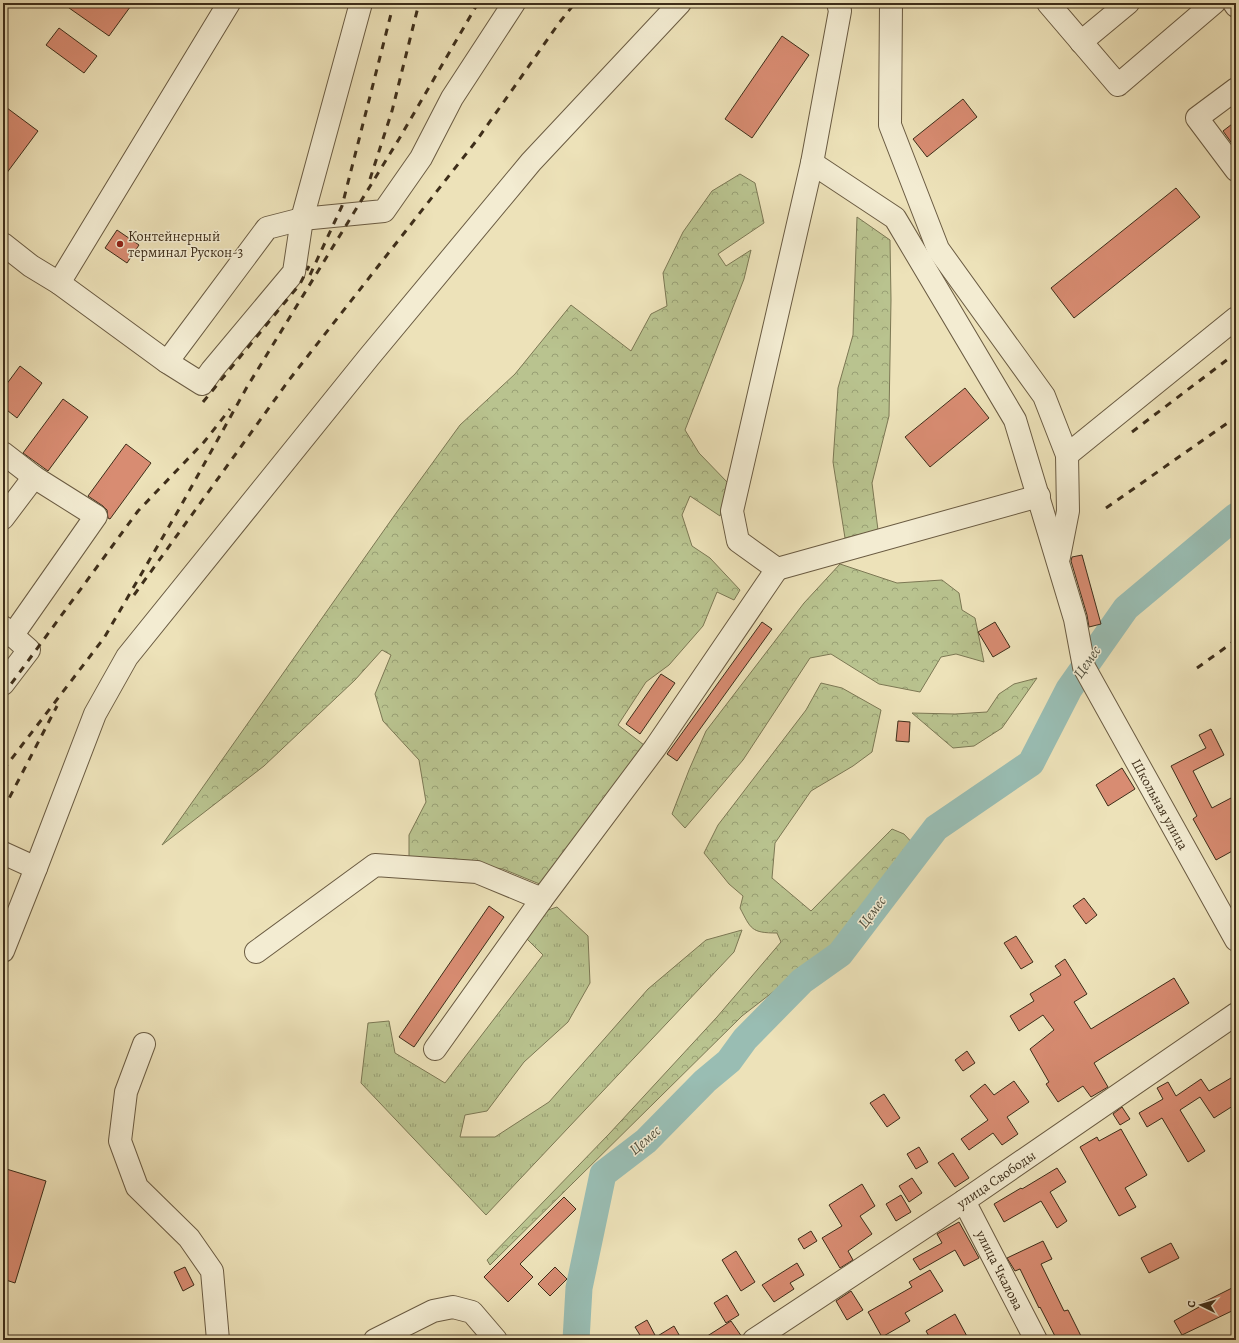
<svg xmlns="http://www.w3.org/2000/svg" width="1239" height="1343" font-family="Alegreya,serif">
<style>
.grass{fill:url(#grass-tufts);stroke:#7c7854}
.forest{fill:url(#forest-crowns);stroke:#7c7854}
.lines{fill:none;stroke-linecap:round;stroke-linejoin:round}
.river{stroke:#99bdb3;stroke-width:27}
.building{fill:#d88c72;stroke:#3e2e1a}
.minor-casing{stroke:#6a5b42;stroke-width:24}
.minor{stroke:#f3ecd2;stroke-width:22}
.rail{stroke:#3e2e1a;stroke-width:3;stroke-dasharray:7 7;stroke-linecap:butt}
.poi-dot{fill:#8f2418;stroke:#f3ecd2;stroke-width:1.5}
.labels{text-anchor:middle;stroke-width:3;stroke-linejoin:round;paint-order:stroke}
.poi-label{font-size:14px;fill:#3e2e1a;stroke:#f3ecd2;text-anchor:start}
.street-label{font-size:14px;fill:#3e2e1a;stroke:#f3ecd2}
.water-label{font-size:15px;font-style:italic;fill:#555240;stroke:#f3ecd2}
</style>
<defs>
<pattern id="grass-tufts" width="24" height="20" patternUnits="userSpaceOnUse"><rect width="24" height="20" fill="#b9c38f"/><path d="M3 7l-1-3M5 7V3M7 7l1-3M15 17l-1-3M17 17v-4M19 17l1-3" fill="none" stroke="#989f74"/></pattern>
<pattern id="forest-crowns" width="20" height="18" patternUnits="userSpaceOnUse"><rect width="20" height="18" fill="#b9c38f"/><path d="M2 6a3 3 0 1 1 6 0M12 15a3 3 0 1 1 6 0" fill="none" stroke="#989f74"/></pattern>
</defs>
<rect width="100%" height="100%" fill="#ede2b9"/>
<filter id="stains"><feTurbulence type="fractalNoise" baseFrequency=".005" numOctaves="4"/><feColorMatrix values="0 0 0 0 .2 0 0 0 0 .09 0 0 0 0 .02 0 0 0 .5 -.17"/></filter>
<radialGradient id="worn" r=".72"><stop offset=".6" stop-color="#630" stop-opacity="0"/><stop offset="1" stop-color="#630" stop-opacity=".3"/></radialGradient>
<!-- grass -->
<path class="grass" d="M 557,907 L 588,936 L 590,983 L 568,1022 L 524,1062 L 487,1111 L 465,1115 L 460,1137 L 495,1137 L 549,1102 L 648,989 L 706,940 L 742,930 L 734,952 L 486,1215 L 361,1083 L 368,1023 L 389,1021 L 395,1053 L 445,1083 L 543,955 L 525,937 L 545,911 Z"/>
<!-- forest -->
<g class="forest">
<path d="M 740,174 L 755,183 L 764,223 L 718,254 L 726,266 L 751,250 L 744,279 L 685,430 L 699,453 L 728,483 L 720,516 L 690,496 L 682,515 L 692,546 L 710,558 L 740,590 L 734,600 L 717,592 L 703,626 L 669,665 L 646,682 L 618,725 L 644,745 L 542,885 L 503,869 L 409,857 L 409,835 L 426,802 L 419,760 L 383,721 L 375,694 L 391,655 L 382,650 L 355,680 L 264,766 L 162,845 L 394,516 L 460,425 L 515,374 L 571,305 L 631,351 L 651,314 L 667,306 L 663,273 L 683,232 L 712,191 Z"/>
<path d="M 857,217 L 890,240 L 891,300 L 889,416 L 872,483 L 878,530 L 845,538 L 833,462 L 838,388 L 853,335 Z"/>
<path d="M 840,564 L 897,583 L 942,580 L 959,593 L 962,610 L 975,618 L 984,662 L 956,654 L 941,657 L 920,692 L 879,684 L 831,654 L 810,658 L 743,760 L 685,828 L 672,814 L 689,770 L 706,731 L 804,603 Z"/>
<path d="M 1037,678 L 1002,728 L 974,746 L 953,748 L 912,713 L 955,714 L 987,712 L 999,694 L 1014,684 Z"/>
<path d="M 821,683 L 842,688 L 881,710 L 872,752 L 853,766 L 811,791 L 775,843 L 772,878 L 811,911 L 892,829 L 904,834 L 916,847 L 834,948 L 782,985 L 742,1016 L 490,1265 L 487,1260 L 609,1134 L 717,1017 L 781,942 L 777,933 C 751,933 751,929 740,908 L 743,896 L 729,884 L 704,853 L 718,825 L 806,710 Z"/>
</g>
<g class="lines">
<!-- river -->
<path class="river" d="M 576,1340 L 579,1288 L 603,1174 L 646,1141 L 705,1081 L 729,1061 L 745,1039 L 802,981 L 840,954 L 936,828 L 1031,763 L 1069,689 L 1126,608 L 1236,516"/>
</g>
<!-- building -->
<g class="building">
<path d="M 62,3 L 133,3 L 109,36 Z"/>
<path d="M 59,28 L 97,56 L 84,73 L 46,45 Z"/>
<path d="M 782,36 L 809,55 L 752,138 L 725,119 Z"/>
<path d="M 963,99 L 977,117 L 927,157 L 913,139 Z"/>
<path d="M 3,105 L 38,131 L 3,178 Z"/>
<path d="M 1236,121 L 1236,149 L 1223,131 Z"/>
<path d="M 1176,188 L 1200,217 L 1074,318 L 1051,288 Z"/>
<path d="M 117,230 L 139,245 L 127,263 L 105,248 Z"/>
<path d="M 20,366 L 42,383 L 17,418 L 3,407 L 3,389 Z"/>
<path d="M 965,388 L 989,418 L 930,467 L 905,437 Z"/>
<path d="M 63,399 L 88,417 L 48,471 L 23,453 Z"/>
<path d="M 126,444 L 151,463 L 110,519 L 108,518 L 107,510 L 103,506 L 88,496 Z"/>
<path d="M 1082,555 L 1101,624 L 1089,627 L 1087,615 L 1071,561 L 1072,557 Z"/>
<path d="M 762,622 L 772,629 L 677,761 L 667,754 Z"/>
<path d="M 995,622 L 1010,647 L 993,657 L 978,632 Z"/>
<path d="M 661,674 L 675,683 L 640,734 L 626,724 Z"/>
<path d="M 898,721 L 910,722 L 909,742 L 896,741 Z"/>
<path d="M 1211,729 L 1224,755 L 1193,771 L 1212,808 L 1231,798 L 1236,808 L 1236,849 L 1216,860 L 1193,819 L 1197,816 L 1171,766 L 1206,748 L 1199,735 Z"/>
<path d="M 1122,768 L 1135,789 L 1108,806 L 1096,785 Z"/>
<path d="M 1084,898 L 1097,915 L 1086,924 L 1073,906 Z"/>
<path d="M 489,906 L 504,917 L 414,1047 L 399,1037 Z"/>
<path d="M 1016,936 L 1033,962 L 1021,969 L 1004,943 Z"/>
<path d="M 1065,959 L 1087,994 L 1074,1002 L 1091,1029 L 1174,978 L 1189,1003 L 1094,1063 L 1108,1087 L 1091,1097 L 1083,1086 L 1058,1102 L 1046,1084 L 1049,1082 L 1030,1049 L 1054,1030 L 1043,1015 L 1019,1031 L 1010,1016 L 1034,1001 L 1030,994 L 1061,975 L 1055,966 Z"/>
<path d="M 967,1051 L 975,1063 L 963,1071 L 955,1060 Z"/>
<path d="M 1236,1075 L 1236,1104 L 1214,1118 L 1200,1097 L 1180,1110 L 1205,1151 L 1188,1162 L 1162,1118 L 1147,1127 L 1139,1113 L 1163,1099 L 1157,1088 L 1168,1082 L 1176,1096 L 1201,1079 L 1209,1091 Z"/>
<path d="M 1014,1081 L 1029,1102 L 1007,1117 L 1018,1134 L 1002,1145 L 993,1133 L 969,1150 L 961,1139 L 988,1120 L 970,1096 L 985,1084 L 994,1095 Z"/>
<path d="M 884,1094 L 900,1118 L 887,1127 L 870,1103 Z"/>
<path d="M 1122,1107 L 1130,1119 L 1120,1125 L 1113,1114 Z"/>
<path d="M 1121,1129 L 1147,1175 L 1125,1188 L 1136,1207 L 1119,1216 L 1080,1147 L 1097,1137 L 1099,1141 Z"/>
<path d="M 919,1147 L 928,1162 L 916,1169 L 907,1154 Z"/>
<path d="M 953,1153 L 969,1178 L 955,1187 L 938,1163 Z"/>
<path d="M 3,1168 L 46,1181 L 15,1283 L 3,1279 Z"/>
<path d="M 1057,1168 L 1066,1182 L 1050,1192 L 1067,1221 L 1057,1228 L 1041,1201 L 1004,1222 L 994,1204 L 1021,1188 L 1022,1189 Z"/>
<path d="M 912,1178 L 922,1193 L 909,1202 L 899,1186 Z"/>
<path d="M 862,1184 L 875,1206 L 860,1216 L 872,1234 L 848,1251 L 853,1260 L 840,1268 L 822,1238 L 842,1226 L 829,1205 Z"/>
<path d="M 901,1195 L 911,1212 L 896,1221 L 886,1204 Z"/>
<path d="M 564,1197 L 576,1209 L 520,1264 L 533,1277 L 508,1302 L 484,1277 Z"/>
<path d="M 959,1222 L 979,1258 L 964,1266 L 955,1250 L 920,1270 L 913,1259 L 942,1243 L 937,1234 Z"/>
<path d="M 811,1231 L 817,1241 L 804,1249 L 798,1239 Z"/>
<path d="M 1043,1241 L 1052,1259 L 1041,1264 L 1064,1311 L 1068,1310 L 1081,1336 L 1072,1340 L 1057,1340 L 1040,1307 L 1039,1308 L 1020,1269 L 1015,1271 L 1007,1258 Z"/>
<path d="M 1171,1243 L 1179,1258 L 1149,1273 L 1141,1258 Z"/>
<path d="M 736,1251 L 755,1282 L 741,1291 L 722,1260 Z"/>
<path d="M 797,1263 L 804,1275 L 790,1283 L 794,1289 L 774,1302 L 762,1285 Z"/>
<path d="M 185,1267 L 194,1285 L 183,1291 L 174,1272 Z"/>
<path d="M 555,1267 L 567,1279 L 550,1296 L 538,1284 Z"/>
<path d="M 930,1270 L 943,1291 L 905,1313 L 910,1321 L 882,1337 L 868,1312 L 912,1287 L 909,1282 Z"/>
<path d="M 1236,1286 L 1236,1309 L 1182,1335 L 1174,1321 L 1199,1307 L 1198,1305 Z"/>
<path d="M 851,1291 L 863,1310 L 847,1320 L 836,1301 Z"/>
<path d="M 727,1295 L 739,1315 L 726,1323 L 714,1303 Z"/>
<path d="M 955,1314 L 969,1340 L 931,1340 L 926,1331 Z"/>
<path d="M 647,1320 L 656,1337 L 674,1326 L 682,1340 L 643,1340 L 635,1327 Z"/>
<path d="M 731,1321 L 742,1337 L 742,1340 L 701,1340 Z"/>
</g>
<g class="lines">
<defs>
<g id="minor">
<path d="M 838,3 L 840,11 L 812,163 L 732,511 L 738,541 L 777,569 L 1039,496"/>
<path d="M 891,3 L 890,125 L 938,249 L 1044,396 L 1067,455 L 1068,511 L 1059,557"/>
<path d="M 1048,3 L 1118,85 L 1214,3"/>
<path d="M 1234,3 L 1236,6"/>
<path d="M 1081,42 L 1128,3"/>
<path d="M 1236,89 L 1197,118 L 1236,170"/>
<path d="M 812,163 L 895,218 L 1015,420 L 1075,619 L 1084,667 L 1236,940"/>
<path d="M 3,244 L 31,266 L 59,283 L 167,362 L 202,384 L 212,370 L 294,272 L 302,219 L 361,3"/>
<path d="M 59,283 L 229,3"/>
<path d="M 167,362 L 267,228 L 302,219 L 384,211 L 421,158 L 452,98 L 514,3"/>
<path d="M 3,453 L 34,477 L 96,516 L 12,636"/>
<path d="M 1067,455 L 1236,318"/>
<path d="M 3,518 L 34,477"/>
<path d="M 3,627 L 29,650 L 3,684"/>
<path d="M 3,853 L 36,868"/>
<path d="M 3,951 L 36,868 L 95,714 L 127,657 L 369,357 L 531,162 L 680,3"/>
<path d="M 256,952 L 375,865 L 477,872 L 542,899"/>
<path d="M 144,1044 L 126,1092 L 120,1141 L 137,1187 L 189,1238 L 212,1271 L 218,1340"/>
<path d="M 435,1049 L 542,899 L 655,748 L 777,569"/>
<path d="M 964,1201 L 1036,1340"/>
<path d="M 375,1340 L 433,1311 L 453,1307 L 472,1312 L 496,1340"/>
<path d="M 754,1340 L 964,1201 L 1236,1014"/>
</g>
</defs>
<!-- minor casing -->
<use href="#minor" class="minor-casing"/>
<!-- minor -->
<use href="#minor" class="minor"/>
<!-- rail -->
<g class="rail">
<path d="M 370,179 L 392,111 L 419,3"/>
<path d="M 310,275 L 342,206 L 392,10"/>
<path d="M 203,402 L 300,284 L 309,266"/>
<path d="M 1132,432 L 1236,353"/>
<path d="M 1106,508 L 1236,417"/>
<path d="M 134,595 L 289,380 L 477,140 L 559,23 L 575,3"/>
<path d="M 1197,668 L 1236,640"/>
<path d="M 3,695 L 138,511 L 204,442 L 230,409"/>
<path d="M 3,770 L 104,638 L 178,511 L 247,387 L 399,139 L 478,3"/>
<path d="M 3,810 L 57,706"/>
</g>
</g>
<!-- markers -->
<circle class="poi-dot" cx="120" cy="244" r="4"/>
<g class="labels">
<!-- poi labels -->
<g class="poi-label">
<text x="128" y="241">Контейнерный<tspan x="128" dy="16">терминал Рускон-3</tspan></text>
</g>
<!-- street labels -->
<g class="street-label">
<text transform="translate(1160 804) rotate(61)" y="5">Школьная улица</text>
<text transform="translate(996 1179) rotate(-34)" y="5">улица Свободы</text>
<text transform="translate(1000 1270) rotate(63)" y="5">улица Чкалова</text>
</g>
<!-- water labels -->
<g class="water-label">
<text transform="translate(1087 662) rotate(-55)" y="5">Цемес</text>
<text transform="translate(872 912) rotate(-53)" y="5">Цемес</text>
<text transform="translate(645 1140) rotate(-41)" y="5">Цемес</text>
</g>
</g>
<!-- margin -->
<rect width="1239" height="1343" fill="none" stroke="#ede2b9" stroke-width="16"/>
<rect x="4" y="4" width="1231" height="1335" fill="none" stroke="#3e2e1a" stroke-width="2"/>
<rect x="8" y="8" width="1223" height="1327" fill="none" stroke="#3e2e1a"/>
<!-- north arrow -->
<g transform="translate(1201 1305) rotate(275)" stroke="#f3ecd2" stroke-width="3" paint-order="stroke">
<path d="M0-3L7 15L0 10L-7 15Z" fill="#3e2e1a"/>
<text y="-6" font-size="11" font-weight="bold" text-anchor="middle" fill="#3e2e1a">С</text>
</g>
<rect width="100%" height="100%" filter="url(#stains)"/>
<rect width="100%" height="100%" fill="url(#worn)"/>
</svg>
